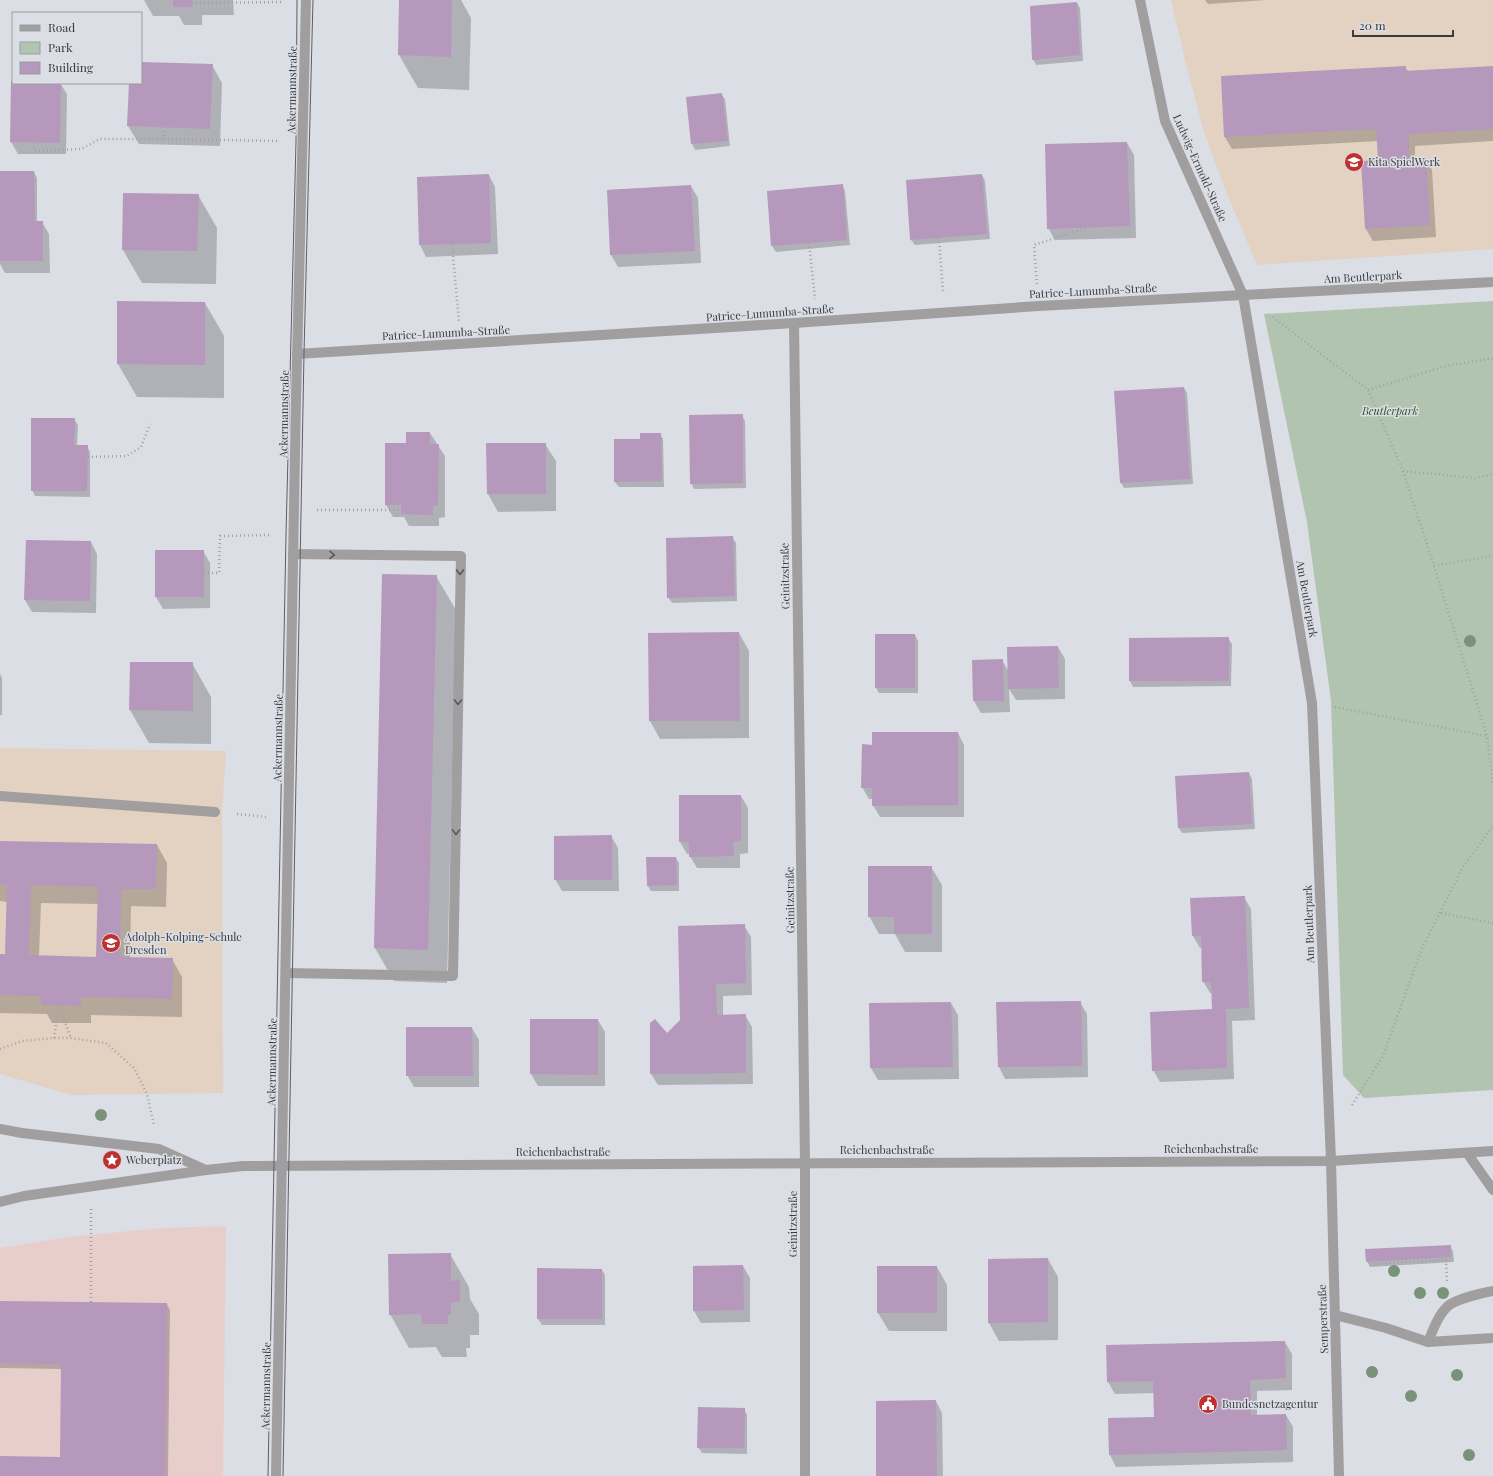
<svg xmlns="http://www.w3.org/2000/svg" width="1493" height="1476" font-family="'Playfair Display',serif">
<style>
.commercial{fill:#e8cecb}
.education{fill:#e3d1c1}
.green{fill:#b1c4af}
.shadow{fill:#0003;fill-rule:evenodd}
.building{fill:#b598bb;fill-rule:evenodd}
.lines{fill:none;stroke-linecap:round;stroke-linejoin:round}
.path{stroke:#a0a2a7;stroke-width:2.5;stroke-dasharray:1 3;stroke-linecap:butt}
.service{stroke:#a19e9f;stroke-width:10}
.minor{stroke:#a19e9f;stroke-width:10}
.tertiary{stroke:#a19e9f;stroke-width:10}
.tram{stroke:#5e5f63;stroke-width:1}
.tree{fill:#79927a}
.oneway{stroke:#59595b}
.labels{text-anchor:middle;stroke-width:3;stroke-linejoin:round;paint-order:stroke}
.street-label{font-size:11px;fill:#3a3b3e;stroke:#dbdee5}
.poi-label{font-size:11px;fill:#3a3b3e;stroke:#dbdee5;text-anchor:start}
.park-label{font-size:11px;font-style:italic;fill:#285323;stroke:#dbdee5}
</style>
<rect width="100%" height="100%" fill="#dbdee5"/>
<!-- commercial -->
<path class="commercial" d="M 226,1226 L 223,1476 L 0,1476 L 0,1248 L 68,1237 L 161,1228 Z"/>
<!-- education -->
<g class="education">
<path d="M 1171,0 L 1493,0 L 1493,249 L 1257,265 L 1226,192 L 1204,132 L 1187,68 Z"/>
<path d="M 0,748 L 226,751 L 222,812 L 223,1093 L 72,1095 L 0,1074 Z"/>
</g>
<!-- green -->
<path class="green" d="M 1493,301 L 1493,1090 L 1364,1098 L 1343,1075 L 1331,701 L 1307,522 L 1264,314 Z"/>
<!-- shadow -->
<g class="shadow">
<path d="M 144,0 L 233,0 L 234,15 L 202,15 L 202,25 L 184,25 L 179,16 L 153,16 Z"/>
<path d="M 400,0 L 461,0 L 471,18 L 469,90 L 418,88 L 399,55 Z"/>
<path d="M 1205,0 L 1266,0 L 1208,4 Z"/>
<path d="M 1077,3 L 1080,8 L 1083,61 L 1036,65 L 1033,59 Z"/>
<path d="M 141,63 L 212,65 L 222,83 L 220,146 L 139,144 L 128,126 L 130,83 L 141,83 Z"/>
<path d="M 1405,67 L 1408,71 L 1493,67 L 1493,141 L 1415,146 L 1415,158 L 1425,158 L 1432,170 L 1436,237 L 1373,241 L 1366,229 L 1379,161 L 1378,141 L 1232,149 L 1225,137 L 1222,77 Z"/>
<path d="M 13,82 L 60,83 L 67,94 L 66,154 L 18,154 L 11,142 Z"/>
<path d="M 721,94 L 725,99 L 730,146 L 695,150 L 692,144 L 687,98 Z"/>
<path d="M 1127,143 L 1134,155 L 1136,238 L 1055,240 L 1048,228 Z"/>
<path d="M 0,172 L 34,172 L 37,178 L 37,222 L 42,222 L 49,234 L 50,273 L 5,273 L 0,264 Z"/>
<path d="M 489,175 L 495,187 L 498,254 L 426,257 L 420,245 Z"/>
<path d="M 982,175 L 985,181 L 990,239 L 915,245 L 911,240 Z"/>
<path d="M 842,185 L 845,191 L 850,245 L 776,252 L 772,246 L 768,192 Z"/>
<path d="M 691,186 L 698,198 L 701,263 L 618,267 L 611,255 L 608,190 Z"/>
<path d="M 198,195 L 217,228 L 216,284 L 142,283 L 123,250 Z"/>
<path d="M 205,303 L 224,336 L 224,398 L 137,397 L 118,364 Z"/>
<path d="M 1184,388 L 1187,393 L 1193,484 L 1124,488 L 1121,483 Z"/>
<path d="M 742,415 L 745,421 L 746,488 L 694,489 L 691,483 Z"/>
<path d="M 74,419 L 78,425 L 77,446 L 87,446 L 90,452 L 90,497 L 35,496 L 32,490 Z"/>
<path d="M 430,433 L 445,456 L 445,517 L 439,518 L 439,526 L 409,526 L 404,517 L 393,517 L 386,505 L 407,444 Z"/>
<path d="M 660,434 L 663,439 L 664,487 L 619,487 L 615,482 L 641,440 Z"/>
<path d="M 545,444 L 556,461 L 556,511 L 498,512 L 488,494 Z"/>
<path d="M 732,537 L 736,543 L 737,601 L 672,603 L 668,597 Z"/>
<path d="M 91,542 L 97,554 L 96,613 L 32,612 L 25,600 Z"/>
<path d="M 203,551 L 210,563 L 210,608 L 163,609 L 156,597 Z"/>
<path d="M 383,575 L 436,576 L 456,610 L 447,983 L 394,981 L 375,948 Z"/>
<path d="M 739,633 L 749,651 L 749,738 L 660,739 L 650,721 L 649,634 Z"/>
<path d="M 915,635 L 918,641 L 918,693 L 879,693 L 876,688 Z"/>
<path d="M 1228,638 L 1232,644 L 1231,686 L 1133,687 L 1130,681 Z"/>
<path d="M 1058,647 L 1065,659 L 1065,699 L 1016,700 L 1009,689 L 1010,712 L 981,713 L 974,701 L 1002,660 L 1009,672 Z"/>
<path d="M 131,663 L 192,663 L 211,697 L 211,744 L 149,743 L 130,710 Z"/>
<path d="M 0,674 L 2,678 L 2,715 L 0,715 Z"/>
<path d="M 958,733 L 964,745 L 964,817 L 880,817 L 873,805 L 873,799 L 869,799 L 862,787 L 873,746 Z"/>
<path d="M 1249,773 L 1252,779 L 1255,829 L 1182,833 L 1179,828 Z"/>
<path d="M 741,796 L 748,808 L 748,853 L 740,854 L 740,868 L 697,868 L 690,856 L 690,854 L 687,854 L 680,842 Z"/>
<path d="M 611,836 L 618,848 L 619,891 L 562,891 L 555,879 Z"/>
<path d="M 0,842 L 157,845 L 167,863 L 166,907 L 131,906 L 130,958 L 172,959 L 182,977 L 182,1017 L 91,1015 L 91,1023 L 52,1023 L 47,1014 L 0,1013 L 0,955 L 6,955 L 7,902 L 0,901 ZM 41,903 L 98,904 L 97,958 L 39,956 Z"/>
<path d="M 676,858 L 679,863 L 679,891 L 651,891 L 648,886 Z"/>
<path d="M 931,867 L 942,885 L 942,952 L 905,952 L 895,934 L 879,934 L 869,916 Z"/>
<path d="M 1244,897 L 1251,909 L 1255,1020 L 1232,1021 L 1234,1079 L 1160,1082 L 1153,1070 L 1213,1010 L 1213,993 L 1210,993 L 1203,981 L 1202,947 L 1200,948 L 1193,936 Z"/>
<path d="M 744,925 L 751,937 L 752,995 L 723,996 L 723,1016 L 745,1015 L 752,1027 L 753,1084 L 658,1085 L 651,1074 L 681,1021 Z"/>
<path d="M 1080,1002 L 1087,1014 L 1088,1077 L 1005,1079 L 999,1067 L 997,1003 Z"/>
<path d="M 951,1003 L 958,1015 L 959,1079 L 878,1080 L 871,1068 L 870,1004 Z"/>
<path d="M 531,1020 L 598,1020 L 605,1032 L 605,1086 L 538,1086 L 531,1074 Z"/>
<path d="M 472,1028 L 479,1040 L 479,1087 L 414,1087 L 407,1075 Z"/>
<path d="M 1450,1246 L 1453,1251 L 1454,1262 L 1370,1267 L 1367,1261 Z"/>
<path d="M 450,1254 L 469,1287 L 470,1299 L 479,1314 L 479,1335 L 470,1335 L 470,1348 L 466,1348 L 467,1357 L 442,1357 L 436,1347 L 409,1348 L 390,1314 Z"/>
<path d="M 1048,1259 L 1058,1277 L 1058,1340 L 999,1341 L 989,1323 Z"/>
<path d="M 743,1266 L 750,1278 L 750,1322 L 701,1323 L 694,1311 Z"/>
<path d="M 878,1267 L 937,1267 L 947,1285 L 947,1331 L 889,1331 L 878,1313 Z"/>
<path d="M 538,1269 L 602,1270 L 605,1275 L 605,1325 L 542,1325 L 538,1319 Z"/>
<path d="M 0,1302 L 167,1304 L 170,1310 L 168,1476 L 0,1476 L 0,1457 L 61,1458 L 62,1369 L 0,1368 Z"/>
<path d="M 1285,1342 L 1292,1354 L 1292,1390 L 1257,1391 L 1257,1416 L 1286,1415 L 1293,1427 L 1293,1462 L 1116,1467 L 1110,1455 L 1155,1418 L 1155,1393 L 1115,1394 L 1108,1382 Z"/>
<path d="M 936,1401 L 942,1413 L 943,1476 L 877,1476 Z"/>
<path d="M 744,1409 L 747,1415 L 747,1454 L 702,1453 L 698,1447 Z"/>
</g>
<!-- building -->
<g class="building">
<rect x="173" y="0" width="19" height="7"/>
<path d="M 399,0 L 452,0 L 451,57 L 398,55 Z"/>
<path d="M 1077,2 L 1080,55 L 1032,60 L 1030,6 Z"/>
<path d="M 141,62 L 213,64 L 210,129 L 127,126 L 129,83 L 141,83 Z"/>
<path d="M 1406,66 L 1406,71 L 1493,66 L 1493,129 L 1409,134 L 1409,158 L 1426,157 L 1430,225 L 1365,229 L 1361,161 L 1378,160 L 1376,129 L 1224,137 L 1221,76 Z"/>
<path d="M 11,81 L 13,81 L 13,83 L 61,83 L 60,143 L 10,142 Z"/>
<path d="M 722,93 L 728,141 L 691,144 L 686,97 Z"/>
<path d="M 1127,142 L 1130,226 L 1047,229 L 1045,144 Z"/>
<path d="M 0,171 L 34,171 L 35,221 L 43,221 L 43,261 L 0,261 Z"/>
<path d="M 489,174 L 491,243 L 419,245 L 417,177 Z"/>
<path d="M 982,174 L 987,234 L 910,240 L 906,180 Z"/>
<path d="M 843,184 L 847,240 L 771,246 L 767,191 Z"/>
<path d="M 691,185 L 695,251 L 610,255 L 607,190 Z"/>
<path d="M 123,193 L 199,194 L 197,251 L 122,250 Z"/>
<path d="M 117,301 L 205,302 L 205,365 L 117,364 Z"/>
<path d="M 1184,387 L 1190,479 L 1120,483 L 1114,391 Z"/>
<path d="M 743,414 L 743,483 L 690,484 L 689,415 Z"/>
<path d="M 31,418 L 75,418 L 74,445 L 88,445 L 87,491 L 31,491 Z"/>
<path d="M 406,432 L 430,432 L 430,444 L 439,444 L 438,505 L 433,506 L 433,515 L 401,514 L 401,505 L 385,505 L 385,443 L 406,443 Z"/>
<path d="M 640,433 L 661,433 L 662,481 L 614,482 L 614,439 L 640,439 Z"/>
<path d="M 486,443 L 546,443 L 546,494 L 487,494 Z"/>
<path d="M 733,536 L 735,596 L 667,598 L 666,538 Z"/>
<path d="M 26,540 L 91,541 L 90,601 L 24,600 Z"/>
<rect x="155" y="550" width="49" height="47"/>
<path d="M 382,574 L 437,575 L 428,950 L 374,948 Z"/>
<path d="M 739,632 L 740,721 L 649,721 L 648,633 Z"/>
<rect x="875" y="634" width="40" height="54"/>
<path d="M 1229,637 L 1229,681 L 1129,681 L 1129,638 Z"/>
<path d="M 1058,646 L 1059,688 L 1008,689 L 1007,647 Z"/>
<path d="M 1003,659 L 1004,701 L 973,701 L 972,660 Z"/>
<path d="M 130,662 L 193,662 L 193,711 L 129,710 Z"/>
<path d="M 872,732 L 958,732 L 958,805 L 872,806 L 872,788 L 861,788 L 862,744 L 872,745 Z"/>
<path d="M 1249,772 L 1252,824 L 1178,828 L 1175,776 Z"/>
<path d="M 679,795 L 741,795 L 741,841 L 733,842 L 734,856 L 689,857 L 689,842 L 679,842 Z"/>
<path d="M 612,835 L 612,880 L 554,880 L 554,836 Z"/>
<path d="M 0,841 L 157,844 L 156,889 L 121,889 L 120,957 L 173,958 L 172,999 L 81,997 L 81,1006 L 41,1005 L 41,996 L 0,995 L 0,954 L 5,954 L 7,884 L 0,884 ZM 31,885 L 98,887 L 96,957 L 29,955 Z"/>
<path d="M 646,857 L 676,857 L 677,885 L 647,886 Z"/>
<path d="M 868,866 L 932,866 L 932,934 L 894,934 L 894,917 L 868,917 Z"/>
<path d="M 1245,896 L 1249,1008 L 1226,1009 L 1227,1068 L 1152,1071 L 1150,1012 L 1212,1009 L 1211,982 L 1202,982 L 1201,936 L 1192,936 L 1190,898 Z"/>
<path d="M 745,924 L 746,983 L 716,984 L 717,1015 L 746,1014 L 746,1073 L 650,1074 L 650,1023 L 655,1019 L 667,1033 L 680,1020 L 678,926 Z"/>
<path d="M 1081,1001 L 1082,1066 L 998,1067 L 996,1002 Z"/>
<path d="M 951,1002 L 953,1067 L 870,1068 L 869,1003 Z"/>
<path d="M 530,1019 L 598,1019 L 598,1075 L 530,1074 Z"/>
<path d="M 406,1027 L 472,1027 L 473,1076 L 406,1076 Z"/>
<path d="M 1451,1245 L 1451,1257 L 1366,1262 L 1365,1249 Z"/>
<path d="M 451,1253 L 451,1281 L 460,1280 L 460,1302 L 451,1302 L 451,1315 L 448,1315 L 448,1324 L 422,1324 L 421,1314 L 389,1315 L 388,1254 Z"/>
<path d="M 1048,1258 L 1048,1322 L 988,1323 L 988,1259 Z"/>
<path d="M 743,1265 L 744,1310 L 693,1311 L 693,1266 Z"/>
<rect x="877" y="1266" width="60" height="47"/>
<path d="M 537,1268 L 602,1269 L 602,1319 L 537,1319 Z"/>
<path d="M 0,1301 L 167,1303 L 165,1476 L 0,1476 L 0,1456 L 60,1457 L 61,1364 L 0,1363 Z"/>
<path d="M 1285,1341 L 1286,1378 L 1250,1380 L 1251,1415 L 1286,1414 L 1287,1450 L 1109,1455 L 1108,1418 L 1154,1417 L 1153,1381 L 1107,1382 L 1106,1345 Z"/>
<path d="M 936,1400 L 937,1476 L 876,1476 L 876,1401 Z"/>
<path d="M 698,1407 L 745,1408 L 744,1448 L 697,1448 Z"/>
</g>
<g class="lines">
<!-- path -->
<g class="path">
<path d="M 192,3 L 283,2"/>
<path d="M 165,127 L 164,139 L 280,141"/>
<path d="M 35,143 L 35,151 L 81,149 L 100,139 L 164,139"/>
<path d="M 939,238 L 943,291"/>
<path d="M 809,243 L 815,299"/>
<path d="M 452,244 L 459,322"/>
<path d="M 1037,284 L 1034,245 L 1088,227"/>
<path d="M 1273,317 L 1368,390 L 1403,471 L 1434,566 L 1487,736 L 1493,783"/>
<path d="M 1368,390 L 1446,366 L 1493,358"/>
<path d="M 88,457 L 127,456 L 141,447 L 150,424"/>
<path d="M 1403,471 L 1475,478 L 1493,474"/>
<path d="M 317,510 L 401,510"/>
<path d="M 1434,566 L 1493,556"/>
<path d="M 204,573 L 219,573 L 220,536 L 271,535"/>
<path d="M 1335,707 L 1487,736"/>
<path d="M 237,814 L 266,817"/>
<path d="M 1441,913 L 1493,923"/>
<path d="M 59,1005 L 71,1038"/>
<path d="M 54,1038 L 59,1006"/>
<path d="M 0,1049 L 22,1041 L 54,1038 L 71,1038 L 106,1043 L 134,1068 L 147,1094 L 154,1125"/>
<path d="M 1352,1105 L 1383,1056 L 1422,948 L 1463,867 L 1493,826"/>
<path d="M 91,1209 L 91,1303"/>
<path d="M 1370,1264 L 1446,1260 L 1447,1281"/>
</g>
<!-- service -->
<g class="service">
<path d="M 0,796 L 215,812"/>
<path d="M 286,973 L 453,976 L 461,556 L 293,554"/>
<path d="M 1467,1153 L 1493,1190"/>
<path d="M 1335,1315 L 1386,1328 L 1428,1342 L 1493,1338"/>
<path d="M 1428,1342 C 1433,1330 1438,1315 1448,1306 C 1456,1299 1482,1293 1493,1291"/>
</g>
<!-- minor -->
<g class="minor">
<path d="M 794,323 L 805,1163 L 805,1476"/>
<path d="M 297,354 L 794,323 L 1039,306 L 1243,295 L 1165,121 L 1140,0"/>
<path d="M 0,1129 L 22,1133 L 159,1149 L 206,1170"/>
<path d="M 1339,1476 L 1331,1161 L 1312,703 L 1243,295 L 1493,282"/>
</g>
<!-- tertiary -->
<g class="tertiary">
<path d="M 0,1202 L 24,1196 L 206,1170 L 243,1166 L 1331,1161 L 1493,1151"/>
<path d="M 276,1476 L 296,400 L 306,0"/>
</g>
<!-- tram -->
<g class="tram">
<path d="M 268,1476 L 286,534 L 296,141 L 297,0"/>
<path d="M 283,1476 L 304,353 L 313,0"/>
</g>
</g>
<!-- trees -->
<g class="tree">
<circle cx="1470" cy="641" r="6"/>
<circle cx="101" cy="1115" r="6"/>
<circle cx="1394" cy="1271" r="6"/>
<circle cx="1420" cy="1293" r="6"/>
<circle cx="1443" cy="1293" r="6"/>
<circle cx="1372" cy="1372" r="6"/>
<circle cx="1457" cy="1375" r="6"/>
<circle cx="1411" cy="1396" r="6"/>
<circle cx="1469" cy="1455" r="6"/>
</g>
<!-- one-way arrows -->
<defs><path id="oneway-chevron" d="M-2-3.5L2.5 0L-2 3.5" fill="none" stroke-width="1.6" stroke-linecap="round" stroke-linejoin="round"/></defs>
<g class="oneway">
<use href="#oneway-chevron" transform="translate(332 555) rotate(1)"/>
<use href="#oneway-chevron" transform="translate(460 572) rotate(91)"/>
<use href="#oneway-chevron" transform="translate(458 702) rotate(91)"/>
<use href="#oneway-chevron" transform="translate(456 832) rotate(91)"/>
</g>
<!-- icons -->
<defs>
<symbol id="school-disc" viewBox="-11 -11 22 22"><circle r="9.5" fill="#bf302e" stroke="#dbdee5"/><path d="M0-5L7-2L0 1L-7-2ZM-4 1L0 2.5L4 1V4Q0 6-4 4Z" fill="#fff"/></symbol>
<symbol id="sight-disc" viewBox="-11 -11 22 22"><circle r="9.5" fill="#bf302e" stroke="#dbdee5"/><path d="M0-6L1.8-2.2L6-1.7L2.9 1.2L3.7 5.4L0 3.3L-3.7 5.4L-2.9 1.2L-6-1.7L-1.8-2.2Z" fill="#fff"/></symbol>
<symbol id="civic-disc" viewBox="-11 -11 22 22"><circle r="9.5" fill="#bf302e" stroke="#dbdee5"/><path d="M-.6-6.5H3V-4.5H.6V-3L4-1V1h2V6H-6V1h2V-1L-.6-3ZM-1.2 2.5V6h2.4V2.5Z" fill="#fff"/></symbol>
</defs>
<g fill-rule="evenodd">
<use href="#school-disc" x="1343" y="151" width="22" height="22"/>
<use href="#school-disc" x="100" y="932" width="22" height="22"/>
<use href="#sight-disc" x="101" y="1149" width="22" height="22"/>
<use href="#civic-disc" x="1197" y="1393" width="22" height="22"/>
</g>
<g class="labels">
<!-- street labels -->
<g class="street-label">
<text transform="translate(292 90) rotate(-89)" y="4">Ackermannstraße</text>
<text transform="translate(1200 168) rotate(66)" y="4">Ludwig-Ermold-Straße</text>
<text transform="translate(1363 277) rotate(-3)" y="4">Am Beutlerpark</text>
<text transform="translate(1093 291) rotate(-3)" y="4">Patrice-Lumumba-Straße</text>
<text transform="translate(770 313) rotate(-4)" y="4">Patrice-Lumumba-Straße</text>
<text transform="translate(446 333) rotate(-3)" y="4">Patrice-Lumumba-Straße</text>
<text transform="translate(284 414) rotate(-89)" y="4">Ackermannstraße</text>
<text transform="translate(785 576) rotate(-91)" y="4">Geinitzstraße</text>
<text transform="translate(1307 599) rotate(80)" y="4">Am Beutlerpark</text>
<text transform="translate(278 738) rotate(-89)" y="4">Ackermannstraße</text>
<text transform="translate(790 900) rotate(-91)" y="4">Geinitzstraße</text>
<text transform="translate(1309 924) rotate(-92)" y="4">Am Beutlerpark</text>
<text transform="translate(272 1062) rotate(-89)" y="4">Ackermannstraße</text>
<text x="1211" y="1153">Reichenbachstraße</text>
<text x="887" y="1154">Reichenbachstraße</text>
<text x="563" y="1156">Reichenbachstraße</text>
<text transform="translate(793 1224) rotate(-90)" y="4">Geinitzstraße</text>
<text transform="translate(1323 1319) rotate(-92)" y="4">Semperstraße</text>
<text transform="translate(266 1386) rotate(-89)" y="4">Ackermannstraße</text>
</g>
<!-- poi labels -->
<g class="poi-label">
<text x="1368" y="166">Kita SpielWerk</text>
<text x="125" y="941">Adolph-Kolping-Schule<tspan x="125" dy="13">Dresden</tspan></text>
<text x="126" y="1164">Weberplatz</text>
<text x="1222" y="1408">Bundesnetzagentur</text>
</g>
<!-- park labels -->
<g class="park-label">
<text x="1390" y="415">Beutlerpark</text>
</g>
</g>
<!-- legend -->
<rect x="12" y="12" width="130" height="72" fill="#dbdee5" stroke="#9b9da2"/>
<rect x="20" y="25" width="20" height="6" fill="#a19e9f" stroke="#9b9da2"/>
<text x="48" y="32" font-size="12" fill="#3a3b3e">Road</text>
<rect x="20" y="42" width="20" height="12" fill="#b1c4af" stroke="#9b9da2"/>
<text x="48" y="52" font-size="12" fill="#3a3b3e">Park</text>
<rect x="20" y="62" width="20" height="12" fill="#b598bb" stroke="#9b9da2"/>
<text x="48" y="72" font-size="12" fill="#3a3b3e">Building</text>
<!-- scale -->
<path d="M1353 30v6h100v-6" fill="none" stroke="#3a3b3e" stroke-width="2"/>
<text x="1359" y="30" font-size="12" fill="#3a3b3e" stroke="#dbdee5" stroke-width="3" paint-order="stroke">20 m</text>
</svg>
